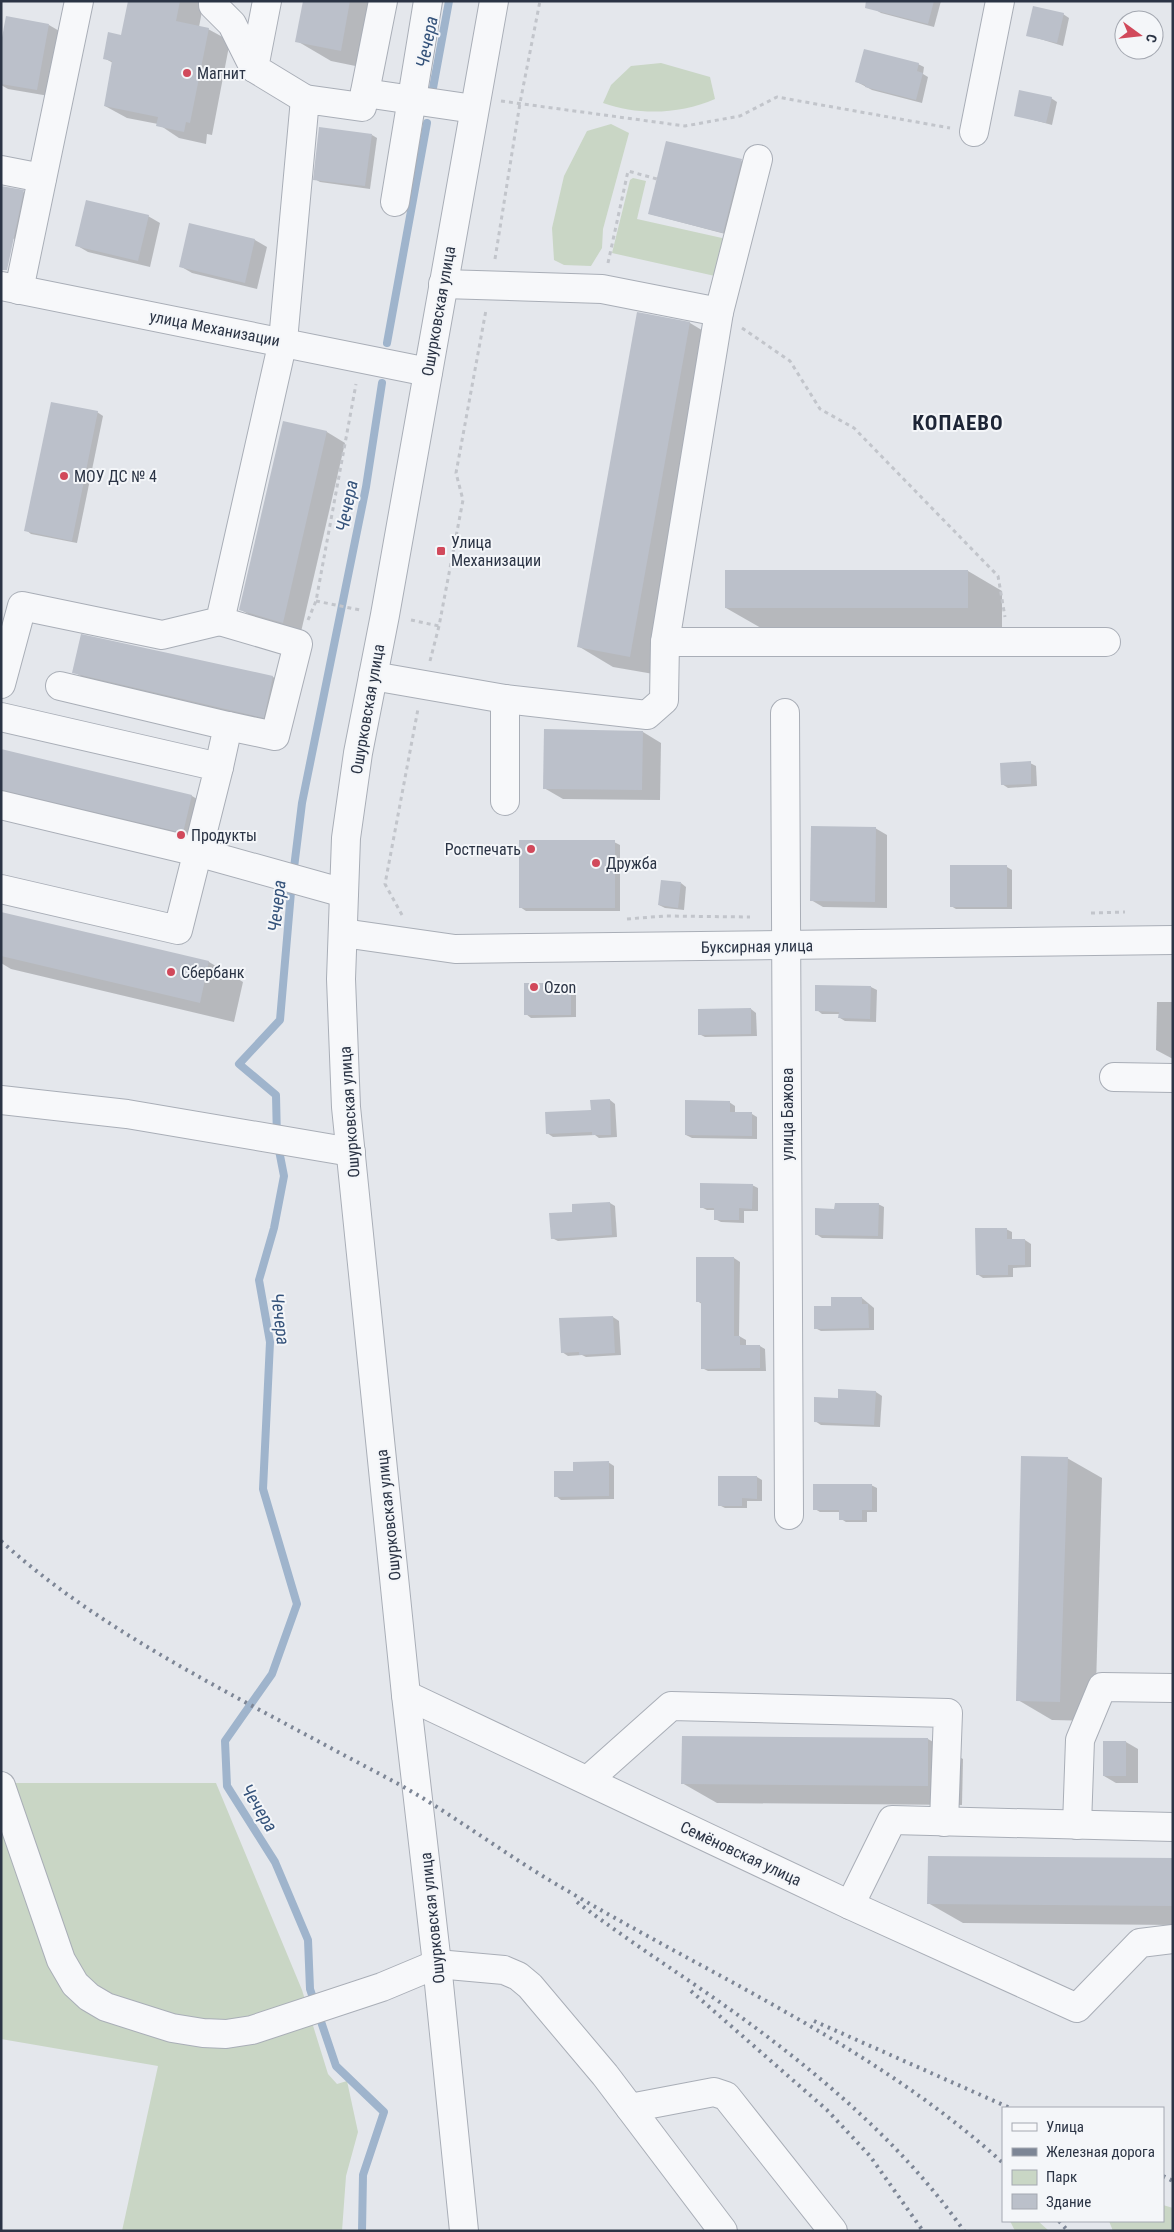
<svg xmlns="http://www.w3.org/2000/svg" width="1174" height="2232" font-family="'Roboto Condensed',sans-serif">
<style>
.green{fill:#c9d6c5}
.shadow{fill:#0003}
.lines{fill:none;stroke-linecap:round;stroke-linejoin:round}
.stream{stroke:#9fb4cc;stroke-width:8}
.building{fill:#bbc0ca}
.minor-casing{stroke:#a9aeb7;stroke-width:30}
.path{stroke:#c2c5cb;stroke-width:3;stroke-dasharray:4 4;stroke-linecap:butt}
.minor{stroke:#f7f8fa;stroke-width:28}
.rail{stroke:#7d8696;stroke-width:4;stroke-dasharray:2.5 5;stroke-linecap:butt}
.poi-dot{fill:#d1495b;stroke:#f4f6f9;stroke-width:2}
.labels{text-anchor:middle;stroke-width:4;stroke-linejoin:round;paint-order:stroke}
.poi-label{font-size:16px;fill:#2b3445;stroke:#f4f6f9;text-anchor:start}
.street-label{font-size:16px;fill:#2b3445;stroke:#f4f6f9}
.water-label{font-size:18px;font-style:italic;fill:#34527a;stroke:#f4f6f9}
.district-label{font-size:21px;font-weight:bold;letter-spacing:1px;fill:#1d2536;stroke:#f4f6f9}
</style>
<rect width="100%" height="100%" fill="#e4e7ec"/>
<!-- green -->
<g class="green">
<path d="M 661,63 L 710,77 L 715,99 C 680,114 640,116 603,103 L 611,85 L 631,66 Z"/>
<path d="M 611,124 L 629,133 L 603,229 L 602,248 L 591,266 L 564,265 L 554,260 L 552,228 L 564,176 L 587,131 Z"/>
<path d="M 633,178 L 646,181 L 637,219 L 722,238 L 727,241 L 715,276 L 612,253 L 630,180 Z"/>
<path d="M 1,1783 L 216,1783 L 302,1990 L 328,2074 L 337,2084 L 347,2081 L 358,2132 L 346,2176 L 342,2231 L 122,2231 L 158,2066 L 1,2039 Z"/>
<path d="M 1163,2205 L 1173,2208 L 1173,2231 L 1113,2231 L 1109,2221 L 1163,2221 Z"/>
<path d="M 1010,2221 L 1038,2221 L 1049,2231 L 1015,2231 Z"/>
</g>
<!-- shadow -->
<g class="shadow">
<path d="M 129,1 L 204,1 L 199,27 L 208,29 L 230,41 L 212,135 L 207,134 L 206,144 L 179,138 L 158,124 L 127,118 L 105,106 L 113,63 L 104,58 L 122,36 Z"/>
<path d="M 304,1 L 388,1 L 375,70 L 331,61 L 297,41 Z"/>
<path d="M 878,1 L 941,1 L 934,27 L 881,13 L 876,10 Z"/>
<path d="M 1063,14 L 1069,18 L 1063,46 L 1027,35 Z"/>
<path d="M 49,25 L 61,32 L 49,96 L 8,89 L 1,85 L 1,50 Z"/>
<path d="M 918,64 L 924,67 L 923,74 L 928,77 L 922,103 L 872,90 L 857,82 Z"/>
<path d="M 1051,98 L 1057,102 L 1052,125 L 1015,115 Z"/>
<path d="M 372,135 L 377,138 L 370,189 L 320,182 L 315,179 Z"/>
<path d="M 741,161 L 747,164 L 729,235 L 650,214 Z"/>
<path d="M 23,192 L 34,198 L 25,241 L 1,236 Z"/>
<path d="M 148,216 L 160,223 L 150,267 L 88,252 L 76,245 Z"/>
<path d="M 190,225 L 255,240 L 267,247 L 257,289 L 192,273 L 180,266 Z"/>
<path d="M 638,313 L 690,323 L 725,344 L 665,676 L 613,667 L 578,646 Z"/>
<path d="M 97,412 L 103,416 L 77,543 L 31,534 L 26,530 Z"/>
<path d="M 284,422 L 327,432 L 345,443 L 301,632 L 259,620 L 241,610 Z"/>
<path d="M 968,571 L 1002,591 L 1002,627 L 761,628 L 726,608 Z"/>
<path d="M 74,672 L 273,677 L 297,691 L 288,731 L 98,686 Z"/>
<path d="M 643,732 L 661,743 L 660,800 L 563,799 L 544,788 Z"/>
<path d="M 1,750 L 192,796 L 216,810 L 208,846 L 1,796 Z"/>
<path d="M 1030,763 L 1036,766 L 1037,786 L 1008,788 L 1002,784 Z"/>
<path d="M 875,828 L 887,835 L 887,908 L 823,907 L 811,900 Z"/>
<path d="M 614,842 L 620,845 L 620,911 L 526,911 L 520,907 Z"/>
<path d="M 1007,867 L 1012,870 L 1012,909 L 956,909 L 951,906 Z"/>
<path d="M 681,883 L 686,887 L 684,910 L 665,908 L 659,905 Z"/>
<path d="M 1,913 L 209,962 L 243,982 L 234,1022 L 11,969 L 1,963 Z"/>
<path d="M 571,984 L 576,987 L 576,1017 L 531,1018 L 526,1014 Z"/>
<path d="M 871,987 L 877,990 L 876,1022 L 845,1021 L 840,1018 L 840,1014 L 822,1014 L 817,1010 Z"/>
<path d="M 1157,1002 L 1173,1002 L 1173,1059 L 1156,1050 Z"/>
<path d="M 751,1009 L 756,1013 L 757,1036 L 705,1037 L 699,1034 Z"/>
<path d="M 610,1100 L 615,1104 L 617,1137 L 599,1138 L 595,1135 L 553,1137 L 547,1133 Z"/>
<path d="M 729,1102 L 735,1106 L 735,1114 L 752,1114 L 757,1117 L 757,1139 L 692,1138 L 686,1135 Z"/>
<path d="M 752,1185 L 758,1188 L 758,1211 L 744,1211 L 744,1223 L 721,1222 L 715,1219 L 715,1210 L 707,1210 L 701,1207 Z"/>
<path d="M 610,1203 L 615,1206 L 617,1237 L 558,1241 L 552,1238 Z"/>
<path d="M 878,1204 L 884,1207 L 883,1239 L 822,1238 L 816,1234 Z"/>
<path d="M 1006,1229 L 1012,1232 L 1012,1240 L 1025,1240 L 1031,1244 L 1031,1267 L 1013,1268 L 1013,1277 L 983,1278 L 977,1274 Z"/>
<path d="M 697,1258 L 734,1258 L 740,1262 L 739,1336 L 746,1340 L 746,1346 L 760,1346 L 765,1349 L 766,1371 L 708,1371 L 702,1368 L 702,1304 L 697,1301 Z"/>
<path d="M 862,1298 L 874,1308 L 874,1330 L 821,1331 L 815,1328 L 832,1307 Z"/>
<path d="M 613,1317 L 619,1321 L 621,1355 L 586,1357 L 582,1355 L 568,1356 L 562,1352 L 561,1319 Z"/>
<path d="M 876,1392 L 882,1396 L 880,1427 L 821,1425 L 815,1421 L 839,1399 Z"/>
<path d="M 1067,1458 L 1102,1478 L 1095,1721 L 1052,1720 L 1018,1700 Z"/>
<path d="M 608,1462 L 614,1466 L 614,1499 L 561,1500 L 556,1496 L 574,1473 Z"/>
<path d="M 757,1477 L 762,1480 L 762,1501 L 747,1501 L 747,1508 L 725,1508 L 719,1505 Z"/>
<path d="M 871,1485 L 877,1488 L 877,1512 L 867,1512 L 867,1522 L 846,1522 L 841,1519 L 841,1512 L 820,1512 L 815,1509 Z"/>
<path d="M 928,1739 L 963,1759 L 962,1805 L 717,1803 L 682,1783 Z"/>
<path d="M 1126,1742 L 1138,1749 L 1138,1783 L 1116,1783 L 1104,1776 Z"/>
<path d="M 1173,1859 L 1173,1925 L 963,1923 L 928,1903 Z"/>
</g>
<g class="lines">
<!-- stream -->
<g class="stream">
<path d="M 433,88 L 449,1"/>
<path d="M 387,343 L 427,123"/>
<path d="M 362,2231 L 363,2175 L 384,2112 L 336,2066 L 310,1989 L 308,1940 L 275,1862 L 227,1786 L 225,1741 L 272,1674 L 297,1604 L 263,1489 L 270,1342 L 259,1280 L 274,1228 L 284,1176 L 277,1140 L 276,1095 L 239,1064 L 280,1020 L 291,892 L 302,803 L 366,487 L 382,383"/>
</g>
</g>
<!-- building -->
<g class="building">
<path d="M 128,1 L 180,1 L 176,21 L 209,28 L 190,123 L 186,122 L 184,132 L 156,126 L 158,117 L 104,106 L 112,61 L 103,59 L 108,32 L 121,35 Z"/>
<path d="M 303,1 L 350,1 L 341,51 L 295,42 Z"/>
<path d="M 866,1 L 934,1 L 928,24 L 865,8 Z"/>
<path d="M 1033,6 L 1064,13 L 1057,43 L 1026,36 Z"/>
<path d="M 6,16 L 49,24 L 37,90 L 1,84 L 1,43 Z"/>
<path d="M 864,49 L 919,63 L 917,71 L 923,73 L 916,100 L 865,87 L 865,85 L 855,82 Z"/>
<path d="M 1019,90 L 1052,97 L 1046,123 L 1014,116 Z"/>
<path d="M 319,127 L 372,134 L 365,186 L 313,180 Z"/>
<path d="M 666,141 L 742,159 L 723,233 L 648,214 Z"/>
<path d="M 1,186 L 24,190 L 7,270 L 1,270 Z"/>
<path d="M 86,200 L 149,215 L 138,261 L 75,246 Z"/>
<path d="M 189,223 L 255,239 L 245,283 L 179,267 Z"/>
<path d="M 637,312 L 690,322 L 630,657 L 577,647 Z"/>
<path d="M 51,402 L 98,411 L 72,541 L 24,531 Z"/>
<path d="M 283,421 L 327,431 L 283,623 L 239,610 Z"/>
<rect x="725" y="570" width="243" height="38"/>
<path d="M 81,634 L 273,676 L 264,718 L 72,673 Z"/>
<path d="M 544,729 L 643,731 L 642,790 L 543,789 Z"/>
<path d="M 1,749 L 192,795 L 183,833 L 1,790 Z"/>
<path d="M 1031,761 L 1031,784 L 1001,785 L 1000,763 Z"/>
<path d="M 811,826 L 876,827 L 875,902 L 810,901 Z"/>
<rect x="519" y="840" width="96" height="68"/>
<rect x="950" y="865" width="57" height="42"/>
<path d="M 661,880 L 681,882 L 678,908 L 658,905 Z"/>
<path d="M 1,912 L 209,961 L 200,1003 L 1,956 Z"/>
<rect x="524" y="983" width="47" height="32"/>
<path d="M 815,985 L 871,986 L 870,1019 L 838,1018 L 839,1012 L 815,1011 Z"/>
<path d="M 751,1008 L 751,1034 L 698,1035 L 698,1009 Z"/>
<path d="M 610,1099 L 611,1135 L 592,1135 L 592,1132 L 546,1134 L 545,1112 L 591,1110 L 590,1100 Z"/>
<path d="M 685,1100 L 730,1101 L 730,1112 L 752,1112 L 752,1136 L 685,1135 Z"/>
<path d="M 700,1183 L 753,1184 L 752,1209 L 739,1208 L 739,1220 L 714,1220 L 714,1208 L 700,1208 Z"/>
<path d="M 610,1202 L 612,1235 L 551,1239 L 549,1213 L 572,1212 L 572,1204 Z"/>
<path d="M 835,1203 L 879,1203 L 878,1236 L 815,1235 L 815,1208 L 834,1209 Z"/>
<path d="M 975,1228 L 1007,1228 L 1007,1239 L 1025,1239 L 1025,1265 L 1008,1265 L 1008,1275 L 976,1275 Z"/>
<path d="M 696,1257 L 734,1257 L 734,1336 L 740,1336 L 740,1345 L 760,1345 L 760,1368 L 701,1369 L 701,1302 L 696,1302 Z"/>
<path d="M 831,1297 L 862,1297 L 862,1304 L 868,1304 L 869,1328 L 814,1329 L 814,1306 L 831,1306 Z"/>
<path d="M 613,1316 L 615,1353 L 579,1355 L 579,1352 L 561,1353 L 559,1318 Z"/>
<path d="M 838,1389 L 876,1391 L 874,1425 L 814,1422 L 814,1397 L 838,1398 Z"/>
<path d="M 1021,1456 L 1068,1457 L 1060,1702 L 1016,1701 Z"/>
<path d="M 609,1461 L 609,1496 L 554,1497 L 554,1471 L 573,1471 L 573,1462 Z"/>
<path d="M 718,1476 L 757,1476 L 757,1499 L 742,1498 L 742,1506 L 718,1506 Z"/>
<path d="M 813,1484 L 872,1484 L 872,1510 L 862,1510 L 862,1520 L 839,1520 L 839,1510 L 813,1510 Z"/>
<path d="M 682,1736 L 928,1738 L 928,1786 L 681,1784 Z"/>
<rect x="1103" y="1741" width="23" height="35"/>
<path d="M 928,1856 L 1173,1858 L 1173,1906 L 927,1904 Z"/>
</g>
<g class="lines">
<defs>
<g id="minor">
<path d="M 213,1 L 213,5 L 232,24 L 254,68"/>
<path d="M 267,1 L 254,68 L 305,99"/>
<path d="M 365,93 L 474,109"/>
<path d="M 974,132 L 1000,1"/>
<path d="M 1,170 L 42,178"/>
<path d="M 395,202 L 428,1"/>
<path d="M 443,284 L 602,289 L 719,312 L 665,642 L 1106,642"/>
<path d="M 1,286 L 428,372"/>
<path d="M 19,290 L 79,1"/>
<path d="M 719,312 L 758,159"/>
<path d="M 220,621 L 298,644 L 275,736 L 228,726"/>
<path d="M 373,676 L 505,699 L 647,715 L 664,700 L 665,642"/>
<path d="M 1,684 L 22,606 L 162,635 L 220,621 L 283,341 L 305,99 L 362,107 L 383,1"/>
<path d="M 60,686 L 228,726 L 219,767"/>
<path d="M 785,713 L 789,1515"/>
<path d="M 1,717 L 219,767 L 178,930 L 1,889"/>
<path d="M 505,801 L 505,699"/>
<path d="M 1,805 L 197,852 L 344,893"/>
<path d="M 343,933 L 455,949 L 1173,940"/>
<path d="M 1114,1077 L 1173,1078"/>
<path d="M 1,1100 L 127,1114 L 351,1152"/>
<path d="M 406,1695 L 850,1905 L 1077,2008 L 1140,1943 L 1173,1939"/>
<path d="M 588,1780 L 671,1706 L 948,1713 L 944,1822"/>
<path d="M 1,1786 L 61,1960 L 75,1984 L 89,1997 L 106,2007 L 172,2028 L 203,2033 L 226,2034 L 252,2030 L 382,1987 L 437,1964 L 504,1970 L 518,1976 L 530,1986 L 605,2075 L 723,2231"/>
<path d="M 1077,1825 L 1080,1740 L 1102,1687 L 1173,1688"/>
<path d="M 850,1905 L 892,1820 L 1173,1827"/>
<path d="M 630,2108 L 714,2092 L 726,2096 L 833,2231"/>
<path d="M 464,2231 L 437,1964 L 406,1695 L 346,1107 L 341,979 L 346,838 L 358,753 L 385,615 L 494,1"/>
</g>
</defs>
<!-- minor casing -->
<use href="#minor" class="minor-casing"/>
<!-- path -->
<g class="path">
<path d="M 501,101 L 685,126 L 740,116 L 777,97 L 950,128"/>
<path d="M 495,259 L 520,103 L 540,1"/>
<path d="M 608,263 L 628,171 L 657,179"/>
<path d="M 742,328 L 790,361 L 820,409 L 854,428 L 998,576 L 1005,617"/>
<path d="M 316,601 L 360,610"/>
<path d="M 308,620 L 316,601 L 356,384"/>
<path d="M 411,620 L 439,626"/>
<path d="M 430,661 L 439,626 L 463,500 L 456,473 L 486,310"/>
<path d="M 1091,913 L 1125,912"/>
<path d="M 402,915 L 385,884 L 418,709"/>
<path d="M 627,919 L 665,916 L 750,917"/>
</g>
<!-- minor -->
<use href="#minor" class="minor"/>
<!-- rail -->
<g class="rail">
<path d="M 1,1541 C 96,1627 216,1686 327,1746 C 358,1763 391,1779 421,1797 C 468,1826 513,1859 561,1887 C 711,1976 873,2045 1003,2163"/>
<path d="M 577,1902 C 644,1953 716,1996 782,2048 C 849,2100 915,2161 964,2231"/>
<path d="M 691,1991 L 827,2110 L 870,2156 L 923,2231"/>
<path d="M 814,2021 L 1010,2108"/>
<path d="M 1163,2176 L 1173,2181"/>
<path d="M 1059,2221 L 1068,2231"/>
</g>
</g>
<!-- markers -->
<g class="poi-dot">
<circle cx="187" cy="73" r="5"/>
<circle cx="64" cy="476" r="5"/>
<rect x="436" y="546" width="10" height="10" rx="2.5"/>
<circle cx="181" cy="835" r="5"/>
<circle cx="531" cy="849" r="5"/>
<circle cx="596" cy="863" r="5"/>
<circle cx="171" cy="972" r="5"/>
<circle cx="534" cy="987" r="5"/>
</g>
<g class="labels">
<!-- poi labels -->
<g class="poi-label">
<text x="197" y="79">Магнит</text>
<text x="74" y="482">МОУ ДС № 4</text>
<text x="451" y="548">Улица<tspan x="451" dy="18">Механизации</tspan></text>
<text x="191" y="841">Продукты</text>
<text x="521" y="855" text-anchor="end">Ростпечать</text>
<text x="606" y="869">Дружба</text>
<text x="181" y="978">Сбербанк</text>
<text x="544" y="993">Ozon</text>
</g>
<!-- street labels -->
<g class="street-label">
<text transform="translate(438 311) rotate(-80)" y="6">Ошурковская улица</text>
<text transform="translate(215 328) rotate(11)" y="6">улица Механизации</text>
<text transform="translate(367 709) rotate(-80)" y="6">Ошурковская улица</text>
<text transform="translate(757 946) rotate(-1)" y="6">Буксирная улица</text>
<text transform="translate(349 1112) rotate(-94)" y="6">Ошурковская улица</text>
<text transform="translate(787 1114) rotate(-90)" y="6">улица Бажова</text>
<text transform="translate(388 1515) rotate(-96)" y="6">Ошурковская улица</text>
<text transform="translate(741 1853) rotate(25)" y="6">Семёновская улица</text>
<text transform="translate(432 1918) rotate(-96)" y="6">Ошурковская улица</text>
</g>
<!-- water labels -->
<g class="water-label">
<text transform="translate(427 42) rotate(-79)" y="6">Чечера</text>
<text transform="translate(347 506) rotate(-79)" y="6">Чечера</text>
<text transform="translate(277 906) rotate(-84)" y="6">Чечера</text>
<text transform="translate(280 1319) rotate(83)" y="6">Чечера</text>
<text transform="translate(259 1808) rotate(58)" y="6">Чечера</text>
</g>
<!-- district labels -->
<g class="district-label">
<text x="958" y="430">КОПАЕВО</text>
</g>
</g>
<!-- border -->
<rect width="1174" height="2232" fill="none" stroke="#2b3445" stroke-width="5"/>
<!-- legend -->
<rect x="1002" y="2107" width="162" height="115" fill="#f4f6f9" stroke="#a4a8b1"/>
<rect x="1012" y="2123" width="25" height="8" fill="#f7f8fa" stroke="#a4a8b1"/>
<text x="1046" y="2132" font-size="15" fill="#2b3445">Улица</text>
<rect x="1012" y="2148" width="25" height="8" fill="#7d8696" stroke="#a4a8b1"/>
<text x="1046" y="2157" font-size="15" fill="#2b3445">Железная дорога</text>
<rect x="1012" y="2170" width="25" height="15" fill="#c9d6c5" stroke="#a4a8b1"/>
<text x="1046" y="2182" font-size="15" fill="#2b3445">Парк</text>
<rect x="1012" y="2194" width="25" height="15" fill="#bbc0ca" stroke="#a4a8b1"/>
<text x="1046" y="2207" font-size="15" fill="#2b3445">Здание</text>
<!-- north arrow -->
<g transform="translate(1139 35) rotate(105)"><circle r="24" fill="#f4f6f9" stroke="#a4a8b1"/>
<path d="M0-4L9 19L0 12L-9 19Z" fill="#d1495b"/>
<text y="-8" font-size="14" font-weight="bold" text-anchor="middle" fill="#2b3445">С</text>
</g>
</svg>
